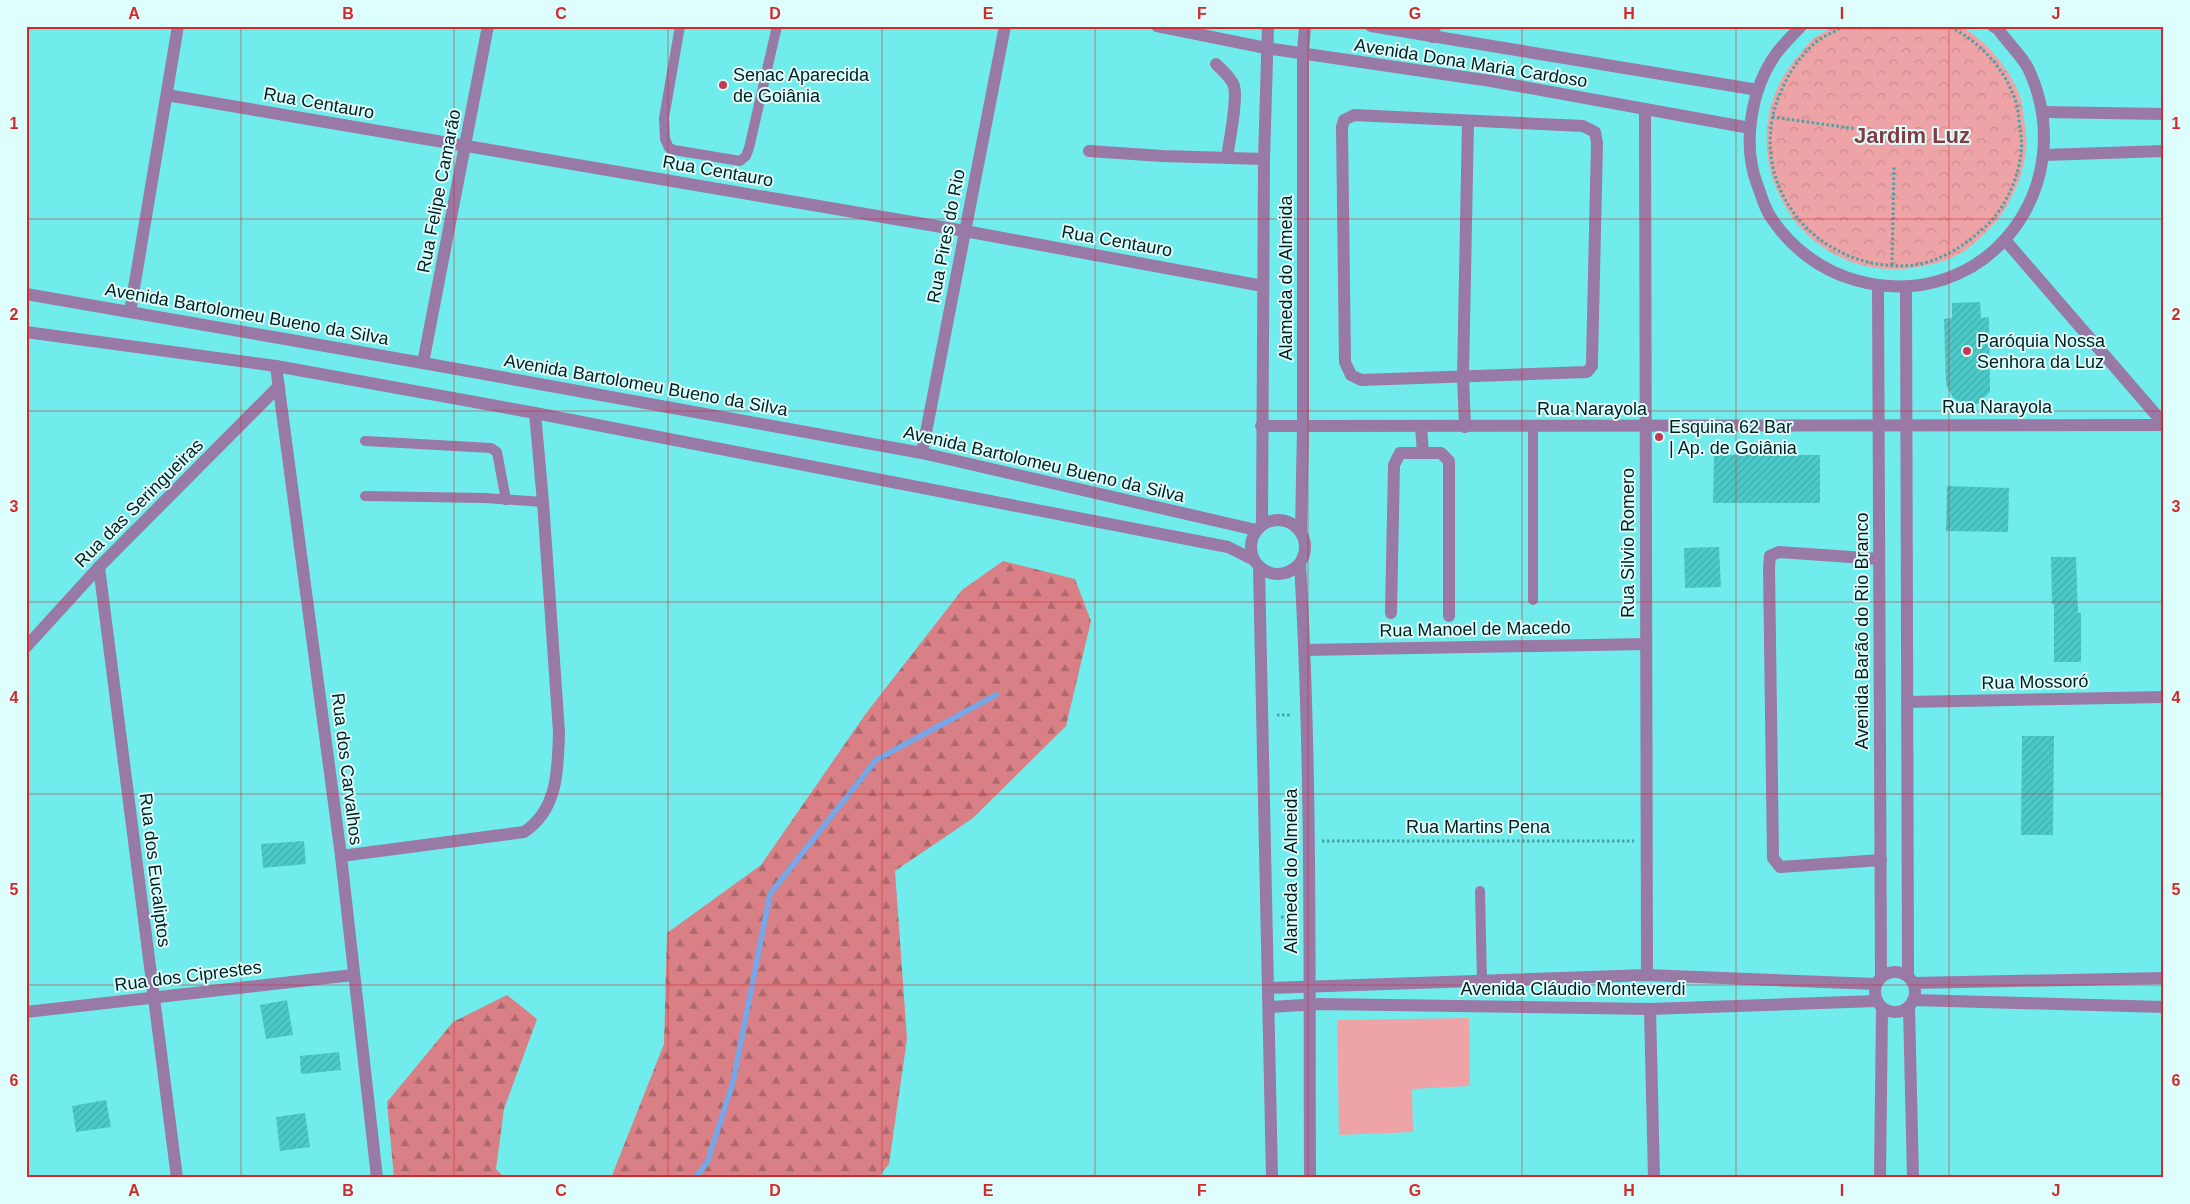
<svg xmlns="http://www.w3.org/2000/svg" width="2190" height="1204" font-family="Arial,sans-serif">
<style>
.forest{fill:url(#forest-firs)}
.park{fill:url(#park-crowns)}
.pitch{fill:#eea3a7}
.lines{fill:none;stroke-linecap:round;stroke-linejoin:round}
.stream{stroke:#76a7e8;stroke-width:5.5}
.building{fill:url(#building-hatch)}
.path{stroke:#49a1a1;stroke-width:3;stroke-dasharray:2.5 2.5;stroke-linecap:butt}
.service{stroke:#9979a6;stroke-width:10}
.minor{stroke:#9979a6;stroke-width:12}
.tertiary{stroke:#9979a6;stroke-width:12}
.grid{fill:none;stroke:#d62828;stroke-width:1;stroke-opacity:0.55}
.poi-dot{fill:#c73750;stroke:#defefd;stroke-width:2}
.labels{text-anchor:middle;stroke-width:4;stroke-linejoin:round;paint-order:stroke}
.street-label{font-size:18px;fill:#031e1e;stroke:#defefd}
.poi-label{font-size:18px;fill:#031e1e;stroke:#defefd;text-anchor:start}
.district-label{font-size:22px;font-weight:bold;fill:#843b42;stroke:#defefd}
.neatline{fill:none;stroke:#d62828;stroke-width:2}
.grid-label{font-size:16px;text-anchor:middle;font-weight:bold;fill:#d62828}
</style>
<defs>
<pattern id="forest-firs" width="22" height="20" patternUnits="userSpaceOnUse" patternTransform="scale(1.25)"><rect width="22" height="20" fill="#d88086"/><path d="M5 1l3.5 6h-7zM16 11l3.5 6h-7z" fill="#ad686d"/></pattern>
<pattern id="park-crowns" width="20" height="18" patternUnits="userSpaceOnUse" patternTransform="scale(1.25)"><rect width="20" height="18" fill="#eea3a7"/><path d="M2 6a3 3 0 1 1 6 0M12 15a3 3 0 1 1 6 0" fill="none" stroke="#ca8c8f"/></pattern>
<pattern id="building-hatch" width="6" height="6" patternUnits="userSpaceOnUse" patternTransform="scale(1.25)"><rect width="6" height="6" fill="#4ccaca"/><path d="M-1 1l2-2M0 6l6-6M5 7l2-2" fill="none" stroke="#41adad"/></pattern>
</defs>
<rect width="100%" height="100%" fill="#71ecec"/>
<!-- forest -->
<g class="forest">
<path d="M 1003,561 L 1075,579 L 1091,621 L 1066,726 L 973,818 L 895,871 L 907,1039 L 889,1164 L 878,1178 L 611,1178 L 664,1044 L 667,933 L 761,865 L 867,712 L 962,590 Z"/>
<path d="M 507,995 L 537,1019 L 504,1109 L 496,1169 L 505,1178 L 394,1178 L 387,1102 L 453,1022 Z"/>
</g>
<!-- park -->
<path class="park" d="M 1835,26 L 1960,26 C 1984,38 2014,73 2021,100 C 2023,110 2024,122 2026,133 C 2030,163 2011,209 1989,229 C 1982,236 1975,243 1967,249 C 1950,262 1924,267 1903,269 C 1790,276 1725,143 1797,57 C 1802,52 1807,45 1812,40 C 1818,35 1827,31 1835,26 Z"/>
<!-- pitch -->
<path class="pitch" d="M 1469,1018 L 1470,1086 L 1412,1089 L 1413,1132 L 1339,1135 L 1337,1020 Z"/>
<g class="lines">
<!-- stream -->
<path class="stream" d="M 695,1178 L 707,1163 L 733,1082 L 770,894 L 876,760 L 996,695"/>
</g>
<!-- building -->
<g class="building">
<path d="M 1980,302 L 1981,318 L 1989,317 L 1990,392 L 1978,404 L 1964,404 L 1953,398 L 1946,384 L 1944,319 L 1952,318 L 1952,303 Z"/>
<path d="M 1714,455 L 1820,455 L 1820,503 L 1713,503 Z"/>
<path d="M 1947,486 L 2009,488 L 2008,532 L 1946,531 Z"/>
<path d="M 1719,547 L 1721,587 L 1685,588 L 1684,548 Z"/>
<path d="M 2051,557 L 2076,557 L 2078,613 L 2081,613 L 2081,662 L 2054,662 L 2054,604 L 2052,604 Z"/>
<path d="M 2022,736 L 2054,736 L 2053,835 L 2021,835 Z"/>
<path d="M 304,841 L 306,864 L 263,868 L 261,844 Z"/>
<path d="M 287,1000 L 293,1035 L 266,1039 L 260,1005 Z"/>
<path d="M 339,1052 L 341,1070 L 301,1074 L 300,1056 Z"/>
<path d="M 106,1100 L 111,1127 L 76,1132 L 72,1106 Z"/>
<path d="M 305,1113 L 310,1147 L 280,1151 L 276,1117 Z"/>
</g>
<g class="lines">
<!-- path -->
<g class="path">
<path d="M 1844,26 C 1835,32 1823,36 1815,43 C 1799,57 1787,76 1779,96 C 1751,166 1792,241 1864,261 C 1882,266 1905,268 1924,263 C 1949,256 1966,244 1985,227 C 2007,208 2025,165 2021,136 C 2019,124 2019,110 2015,99 C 2003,66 1979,41 1948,26"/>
<path d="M 1772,117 L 1865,130"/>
<path d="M 1892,265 L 1894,167"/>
<path d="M 1277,715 L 1291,715"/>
<path d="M 1322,841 L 1634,841"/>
<path d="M 1281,917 L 1295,917"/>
</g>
<!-- service -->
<g class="service">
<path d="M 680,26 L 664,118 L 665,139 L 669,148 L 674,150 L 740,161 L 746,156 L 749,148 L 777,26"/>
<path d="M 1533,426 L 1533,600"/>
<path d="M 365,441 L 491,448 L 497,452 L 506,500"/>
<path d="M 365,496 L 485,498 L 543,502"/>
<path d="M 1480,891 L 1482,981"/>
</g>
<!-- minor -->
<g class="minor">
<path d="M 1433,37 L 1435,26"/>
<path d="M 1216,64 C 1222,70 1231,77 1234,86 C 1238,99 1229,142 1227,158"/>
<path d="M 167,95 L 965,231 L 1263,286"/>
<path d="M 1645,110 L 1647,975"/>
<path d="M 1354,115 L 1583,126 L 1595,132 L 1597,143 L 1592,361 L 1592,366 L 1587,372 L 1361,380 L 1351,375 L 1345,362 L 1342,127 L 1344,120 Z"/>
<path d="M 1089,151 L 1162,156 L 1264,159"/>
<path d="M 2005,240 L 2164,424"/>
<path d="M 130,312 L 178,26"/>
<path d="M 423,363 L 488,26"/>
<path d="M 276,366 L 341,856 L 377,1178"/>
<path d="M 1261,426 L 2164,425"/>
<path d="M 1421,427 L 1423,453"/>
<path d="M 1465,427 L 1463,376 L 1468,122"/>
<path d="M 922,453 L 1005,26"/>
<path d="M 1879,559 L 1779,552 L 1770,556 L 1769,568 L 1773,858 L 1780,867 L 1881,860"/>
<path d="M 99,567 L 177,1178"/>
<path d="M 1391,613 L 1394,465 L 1400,453 L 1441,453 L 1449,461 L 1449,616"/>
<path d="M 26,647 L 99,567 L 279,386"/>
<path d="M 1305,650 L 1646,644"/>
<path d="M 1907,702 L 2164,697"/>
<path d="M 341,856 L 524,832 C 558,810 558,769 559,732 L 543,502 L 535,413"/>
<path d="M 1650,1009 L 1654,1178"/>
<path d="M 26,1012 L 353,975"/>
</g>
<!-- tertiary -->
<g class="tertiary">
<path d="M 1157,26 L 1266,48 L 1491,81 L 1750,128"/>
<path d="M 1371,26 L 1758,90"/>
<path d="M 1801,26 C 1793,35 1783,44 1776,54 C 1751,89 1742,144 1757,184 C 1761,194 1764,207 1770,216 C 1790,247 1820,270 1855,280 C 1984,317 2084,187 2028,68 C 2021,55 2007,42 1998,29 L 1993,26"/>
<path d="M 2043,112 L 2164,114"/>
<path d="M 2044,155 L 2164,151"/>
<path d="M 1878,286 L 1881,976"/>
<path d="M 1906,287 L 1908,976"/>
<path d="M 26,294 L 423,363 L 922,453 L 1256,530"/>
<path d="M 26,332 L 276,366 L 535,413 L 1228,547 L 1254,560"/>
<circle cx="1278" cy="547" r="27"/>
<path d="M 1262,524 L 1264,159 L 1268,26"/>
<path d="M 1301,530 L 1303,427 L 1303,53 L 1305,26"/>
<path d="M 1300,564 C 1312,769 1309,973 1310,1178"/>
<path d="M 1259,567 L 1272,1178"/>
<circle cx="1895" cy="992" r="20"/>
<path d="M 1913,983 L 2164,978"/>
<path d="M 1269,988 L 1647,975 L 1876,984"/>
<path d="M 1913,1000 L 2164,1007"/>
<path d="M 1269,1007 L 1320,1004 L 1650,1009 L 1876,1001"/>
<path d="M 1909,1007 L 1913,1178"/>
<path d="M 1880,1178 L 1882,1008"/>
</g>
</g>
<!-- grid -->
<path class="grid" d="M 241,26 L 241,1178M 454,26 L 454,1178M 668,26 L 668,1178M 882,26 L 882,1178M 1095,26 L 1095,1178M 1308,26 L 1308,1178M 1522,26 L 1522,1178M 1736,26 L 1736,1178M 1949,26 L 1949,1178M 26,219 L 2164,219M 26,411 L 2164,411M 26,602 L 2164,602M 26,794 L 2164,794M 26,985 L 2164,985"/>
<!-- markers -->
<g class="poi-dot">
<circle cx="723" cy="85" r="5"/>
<circle cx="1967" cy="351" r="5"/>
<circle cx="1659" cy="437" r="5"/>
</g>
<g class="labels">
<!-- street labels -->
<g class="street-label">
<text transform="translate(1471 63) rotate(9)" y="6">Avenida Dona Maria Cardoso</text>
<text transform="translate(319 103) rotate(10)" y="6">Rua Centauro</text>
<text transform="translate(718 171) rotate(10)" y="6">Rua Centauro</text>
<text transform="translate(439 191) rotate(-79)" y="6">Rua Felipe Camarão</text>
<text transform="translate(946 236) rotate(-79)" y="6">Rua Pires do Rio</text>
<text transform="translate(1117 241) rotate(10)" y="6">Rua Centauro</text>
<text transform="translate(1286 278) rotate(-90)" y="6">Alameda do Almeida</text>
<text transform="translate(247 314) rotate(10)" y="6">Avenida Bartolomeu Bueno da Silva</text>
<text transform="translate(646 385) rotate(10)" y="6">Avenida Bartolomeu Bueno da Silva</text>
<text x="1997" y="413">Rua Narayola</text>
<text x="1592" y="415">Rua Narayola</text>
<text transform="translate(1044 464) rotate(13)" y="6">Avenida Bartolomeu Bueno da Silva</text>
<text transform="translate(139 503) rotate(-45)" y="6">Rua das Seringueiras</text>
<text transform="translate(1628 543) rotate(-90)" y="6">Rua Silvio Romero</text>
<text transform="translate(1475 629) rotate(-1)" y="6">Rua Manoel de Macedo</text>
<text transform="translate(1862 631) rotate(-90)" y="6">Avenida Barão do Rio Branco</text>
<text transform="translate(2035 682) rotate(-1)" y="6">Rua Mossoró</text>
<text transform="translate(347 769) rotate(83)" y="6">Rua dos Carvalhos</text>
<text x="1478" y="833">Rua Martins Pena</text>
<text transform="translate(155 870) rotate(83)" y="6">Rua dos Eucaliptos</text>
<text transform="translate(1291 871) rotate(-90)" y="6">Alameda do Almeida</text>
<text transform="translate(188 976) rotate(-7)" y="6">Rua dos Ciprestes</text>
<text x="1573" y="995">Avenida Cláudio Monteverdi</text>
</g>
<!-- poi labels -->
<g class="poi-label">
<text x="733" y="81">Senac Aparecida<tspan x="733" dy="21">de Goiânia</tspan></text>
<text x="1977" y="347">Paróquia Nossa<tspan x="1977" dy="21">Senhora da Luz</tspan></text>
<text x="1669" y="433">Esquina 62 Bar<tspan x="1669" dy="21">| Ap. de Goiânia</tspan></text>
</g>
<!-- district labels -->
<g class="district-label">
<text x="1912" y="143">Jardim Luz</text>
</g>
</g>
<!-- border -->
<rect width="2190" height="1204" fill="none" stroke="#defefd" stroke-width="55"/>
<rect x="28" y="28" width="2134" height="1148" class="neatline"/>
<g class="grid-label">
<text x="134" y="19">A</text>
<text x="348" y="19">B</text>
<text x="561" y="19">C</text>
<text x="775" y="19">D</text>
<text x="988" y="19">E</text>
<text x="1202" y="19">F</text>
<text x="1415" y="19">G</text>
<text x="1629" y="19">H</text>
<text x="1842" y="19">I</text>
<text x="2056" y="19">J</text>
<text x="14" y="129">1</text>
<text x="2176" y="129">1</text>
<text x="14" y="320">2</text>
<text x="2176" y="320">2</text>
<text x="14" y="512">3</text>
<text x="2176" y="512">3</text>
<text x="14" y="703">4</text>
<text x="2176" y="703">4</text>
<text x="14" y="895">5</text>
<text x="2176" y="895">5</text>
<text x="14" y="1086">6</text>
<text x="2176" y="1086">6</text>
<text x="134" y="1196">A</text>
<text x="348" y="1196">B</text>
<text x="561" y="1196">C</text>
<text x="775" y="1196">D</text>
<text x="988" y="1196">E</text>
<text x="1202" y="1196">F</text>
<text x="1415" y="1196">G</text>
<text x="1629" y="1196">H</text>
<text x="1842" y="1196">I</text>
<text x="2056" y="1196">J</text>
</g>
</svg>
